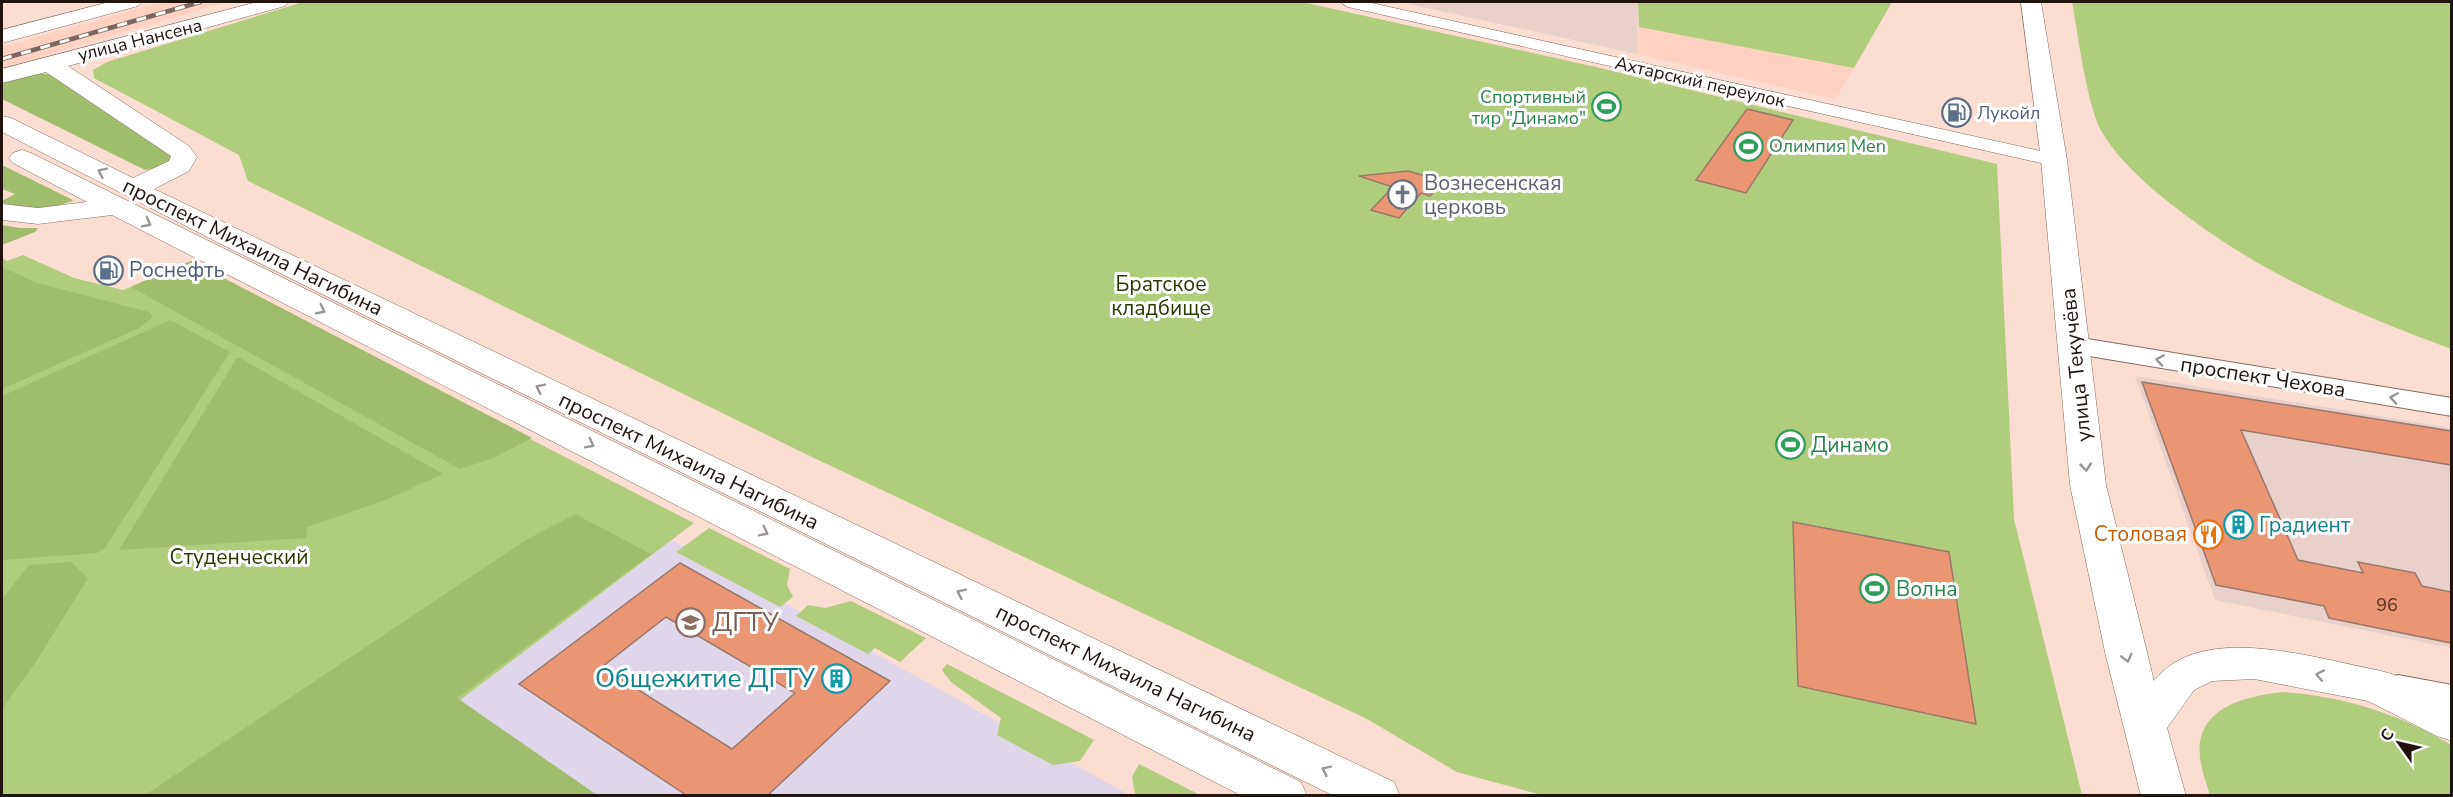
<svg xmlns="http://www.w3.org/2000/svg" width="2453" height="797" font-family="'Nunito Sans',sans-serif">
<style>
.built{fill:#fed1c0}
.industrial{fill:#ead0cb}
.education{fill:#e0d6ea}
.green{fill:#afcd7c}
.forest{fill:#9fbd6c}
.building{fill:#ea9675;stroke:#9a796c;stroke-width:1.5;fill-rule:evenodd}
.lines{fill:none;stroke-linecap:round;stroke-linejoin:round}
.tertiary-casing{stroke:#8b6b5f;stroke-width:1}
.secondary-casing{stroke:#8b6b5f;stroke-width:2}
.primary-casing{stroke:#8b6b5f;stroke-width:1}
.tertiary{fill:#fff;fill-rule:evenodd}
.secondary{fill:#fff;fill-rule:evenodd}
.primary{fill:#fff;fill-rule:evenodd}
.rail-casing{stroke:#7b675f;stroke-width:4.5}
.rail{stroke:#fff;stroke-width:3;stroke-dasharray:10;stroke-linecap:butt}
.oneway{stroke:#9b9593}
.labels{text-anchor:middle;stroke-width:6;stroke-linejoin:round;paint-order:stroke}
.far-street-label{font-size:18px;fill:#21140f;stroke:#fff}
.far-leisure-label{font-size:18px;fill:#27864d;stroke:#fff;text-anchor:end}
.far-service-label{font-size:18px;fill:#4e5e75;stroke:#fff;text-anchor:start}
.number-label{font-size:18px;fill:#533428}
.worship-label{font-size:21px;fill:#5b616d;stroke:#fff;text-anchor:start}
.street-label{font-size:21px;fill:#21140f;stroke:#fff}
.service-label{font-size:21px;fill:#4e5e75;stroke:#fff;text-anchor:start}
.park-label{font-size:21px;fill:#2a3b00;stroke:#fff}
.leisure-label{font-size:21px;fill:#27864d;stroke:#fff;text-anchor:start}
.culture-label{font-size:21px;fill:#0d838f;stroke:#fff;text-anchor:start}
.food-label{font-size:21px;fill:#c56008;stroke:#fff;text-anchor:end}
.near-education-label{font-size:26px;fill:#785e54;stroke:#fff;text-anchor:start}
.near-culture-label{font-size:26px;fill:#0d838f;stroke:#fff;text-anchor:end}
</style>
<rect width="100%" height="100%" fill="#fbddd2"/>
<!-- built -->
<g class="built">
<path d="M 161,2 L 226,2 L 2,68 L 2,47 Z"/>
<path d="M 1639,27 L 1854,68 L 1835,99 L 1637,54 Z"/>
</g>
<!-- industrial -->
<g class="industrial">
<path d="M 1399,2 L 1638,2 L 1637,54 Z"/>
<path d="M 2135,376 L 2451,428 L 2451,648 L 2215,600 Z"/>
</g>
<!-- education -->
<path class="education" d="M 672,540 L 1129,795 L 591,795 L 455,703 Z"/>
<!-- green -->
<g class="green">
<path d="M 303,2 L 1302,2 L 1596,67 L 1997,164 L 2014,519 L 2082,795 L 1545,796 L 1457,772 L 1367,719 L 812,457 L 248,181 L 239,155 L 94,78 L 93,70 L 107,62 Z"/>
<path d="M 1638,2 L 1892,2 L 1854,68 L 1639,27 Z"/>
<path d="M 2072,2 L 2451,2 L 2451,349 C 2355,313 2267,277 2184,214 C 2154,191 2124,167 2103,134 C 2087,109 2078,34 2072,2 Z"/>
<path d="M 23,255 L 74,278 L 123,290 L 186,263 L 694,523 L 456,703 L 591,795 L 2,795 L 2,258 L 7,261 Z"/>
<path d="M 709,528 L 790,569 L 787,585 L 793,597 L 780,607 L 676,552 Z"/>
<path d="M 851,601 L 926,638 L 900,662 L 875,648 L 868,654 L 796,616 L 808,605 L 825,608 Z"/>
<path d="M 947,664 L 1094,740 L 1080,761 L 1053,765 L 997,735 L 1001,718 L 951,682 L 942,670 Z"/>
<path d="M 2282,692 C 2343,696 2400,714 2451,745 L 2451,795 L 2210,795 C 2207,785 2203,775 2201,764 C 2191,710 2240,697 2282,692 Z"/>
<path d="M 1139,764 L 1200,795 L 1135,795 L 1132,777 Z"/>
</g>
<!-- forest -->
<g class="forest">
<path d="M 35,73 L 55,75 L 176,158 L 158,168 L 145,170 L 2,99 L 2,80 Z"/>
<path d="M 2,165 L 71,199 L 73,201 L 43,210 L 2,203 L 2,201 L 15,194 L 2,189 Z"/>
<path d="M 2,225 L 20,228 L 38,228 L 35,232 L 2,245 Z"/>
<path d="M 191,261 L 532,438 L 491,459 L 460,469 L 131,287 Z"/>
<path d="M 2,267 L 37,283 L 149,312 L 153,317 L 139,328 L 2,389 Z"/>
<path d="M 170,320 L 230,352 L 105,548 L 97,553 L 2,560 L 2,396 Z"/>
<path d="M 237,358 L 240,358 L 443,474 L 388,499 L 307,527 L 306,538 L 119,550 Z"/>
<path d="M 575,514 L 651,554 L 457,698 L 597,795 L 145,795 L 526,540 Z"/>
<path d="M 71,562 L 88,578 L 37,660 L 2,709 L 2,599 L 29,565 Z"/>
</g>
<!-- building -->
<g class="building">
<path d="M 1747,109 L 1793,120 L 1746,193 L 1696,180 Z"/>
<path d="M 1408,171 L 1444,181 L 1430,196 L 1421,193 L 1399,218 L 1371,210 L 1393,187 L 1359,176 Z"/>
<path d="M 2142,382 L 2451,431 L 2451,465 L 2241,430 L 2298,560 L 2363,573 L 2358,562 L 2415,573 L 2422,586 L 2451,592 L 2451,643 L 2329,618 L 2324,606 L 2216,585 Z"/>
<path d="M 1793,522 L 1949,552 L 1976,724 L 1798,686 Z"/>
<path d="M 680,563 L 890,681 L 768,795 L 686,795 L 519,684 ZM 666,617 L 795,693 L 732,749 L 602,667 Z"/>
</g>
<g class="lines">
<defs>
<path id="tertiary" d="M 1340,2 L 1367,2 L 2054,154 L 2061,156 L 2064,160 L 2061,164 L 2054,166 L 1348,7 Z"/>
<g id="secondary">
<path d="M 2075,337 L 2452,398 L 2452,416 L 2065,352 L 2061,346 L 2065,340 Z"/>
<path d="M 2398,675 L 2452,685 L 2452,715 L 2384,701 L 2379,690 L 2384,679 Z"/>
</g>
<g id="primary">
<path d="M 109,2 L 141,2 L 138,6 L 2,43 L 2,30 Z"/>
<path d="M 257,2 L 288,2 L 285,6 L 68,66 L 189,146 L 197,157 L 189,171 L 154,189 L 1394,782 L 1400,796 L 1334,796 L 223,245 L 2,132 L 2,116 L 11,118 L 133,178 L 169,161 L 171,156 L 46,72 L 2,83 L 2,69 Z"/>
<path d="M 2021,2 L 2041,2 L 2067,160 L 2106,485 L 2154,681 C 2200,621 2313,658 2377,670 L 2392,674 L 2452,704 L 2452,741 L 2437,736 L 2368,701 L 2254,679 L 2212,681 L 2194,690 L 2167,728 L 2186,796 L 2141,796 L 2105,652 L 2070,485 L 2041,160 Z"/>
<path d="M 22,150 L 31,153 L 1301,782 L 1307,796 L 1242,796 L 112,215 L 38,224 L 2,220 L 2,204 L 38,208 L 87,202 L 13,163 L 9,158 L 13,153 Z"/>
</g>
</defs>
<!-- tertiary casing -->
<use href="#tertiary" class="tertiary-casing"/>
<!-- secondary casing -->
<use href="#secondary" class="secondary-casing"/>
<!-- primary casing -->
<use href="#primary" class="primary-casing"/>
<!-- tertiary -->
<use href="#tertiary" class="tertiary"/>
<!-- secondary -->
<use href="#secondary" class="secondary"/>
<!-- primary -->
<use href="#primary" class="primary"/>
<defs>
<path id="rail" d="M 2,59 L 200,2"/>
</defs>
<!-- rail casing -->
<use href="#rail" class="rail-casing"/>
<!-- rail -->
<use href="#rail" class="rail"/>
</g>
<!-- one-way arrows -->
<defs><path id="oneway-chevron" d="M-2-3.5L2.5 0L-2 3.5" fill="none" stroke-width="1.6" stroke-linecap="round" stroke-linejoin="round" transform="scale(1.5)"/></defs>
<g class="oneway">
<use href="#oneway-chevron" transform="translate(102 172) rotate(-154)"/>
<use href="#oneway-chevron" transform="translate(147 223) rotate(27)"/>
<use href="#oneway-chevron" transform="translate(321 310) rotate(27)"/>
<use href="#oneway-chevron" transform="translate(2160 360) rotate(-171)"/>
<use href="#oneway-chevron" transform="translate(540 388) rotate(-154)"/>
<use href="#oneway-chevron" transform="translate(2394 398) rotate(-171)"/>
<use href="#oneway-chevron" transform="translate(590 444) rotate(27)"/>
<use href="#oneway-chevron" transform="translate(2086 467) rotate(84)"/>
<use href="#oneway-chevron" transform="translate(764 532) rotate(27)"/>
<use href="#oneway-chevron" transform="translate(961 593) rotate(-154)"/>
<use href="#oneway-chevron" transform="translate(2127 658) rotate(76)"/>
<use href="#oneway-chevron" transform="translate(2320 675) rotate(-169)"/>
<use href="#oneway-chevron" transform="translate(1326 770) rotate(-154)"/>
</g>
<!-- icons -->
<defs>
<symbol id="stadium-ring" viewBox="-11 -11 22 22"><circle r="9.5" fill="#fff" stroke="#2e9e5b" stroke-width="1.5"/><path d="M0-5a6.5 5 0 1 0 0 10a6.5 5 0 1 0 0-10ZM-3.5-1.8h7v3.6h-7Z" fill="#2e9e5b"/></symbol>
<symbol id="fuel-ring" viewBox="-11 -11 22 22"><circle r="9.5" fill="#fff" stroke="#5c6f8a" stroke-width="1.5"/><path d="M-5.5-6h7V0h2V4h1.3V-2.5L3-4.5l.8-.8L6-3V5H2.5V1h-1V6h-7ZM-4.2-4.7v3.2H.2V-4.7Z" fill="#5c6f8a"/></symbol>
<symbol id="church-ring" viewBox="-11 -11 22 22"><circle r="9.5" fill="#fff" stroke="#6b7280" stroke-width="1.5"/><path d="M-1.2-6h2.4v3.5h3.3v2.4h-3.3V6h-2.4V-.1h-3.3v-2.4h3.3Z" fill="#6b7280"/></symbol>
<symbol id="building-ring" viewBox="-11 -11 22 22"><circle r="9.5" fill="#fff" stroke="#0f9aa8" stroke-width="1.5"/><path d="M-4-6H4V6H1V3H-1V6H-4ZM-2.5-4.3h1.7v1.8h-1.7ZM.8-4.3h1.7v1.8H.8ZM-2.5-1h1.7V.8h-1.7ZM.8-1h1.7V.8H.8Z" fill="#0f9aa8"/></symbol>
<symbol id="restaurant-ring" viewBox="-11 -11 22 22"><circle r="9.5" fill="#fff" stroke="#e8710a" stroke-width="1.5"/><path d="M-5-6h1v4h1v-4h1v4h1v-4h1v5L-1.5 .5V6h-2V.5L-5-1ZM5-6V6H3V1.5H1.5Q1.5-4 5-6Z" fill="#e8710a"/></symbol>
<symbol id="university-ring" viewBox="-11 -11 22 22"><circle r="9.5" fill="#fff" stroke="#8d6e63" stroke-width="1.5"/><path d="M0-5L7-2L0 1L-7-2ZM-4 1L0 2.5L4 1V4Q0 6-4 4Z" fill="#8d6e63"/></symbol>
</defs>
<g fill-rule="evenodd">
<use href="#stadium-ring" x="1590" y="90" width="33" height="33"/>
<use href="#fuel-ring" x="1940" y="96" width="33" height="33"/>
<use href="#stadium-ring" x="1732" y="130" width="33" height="33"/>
<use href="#church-ring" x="1386" y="178" width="33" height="33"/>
<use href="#fuel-ring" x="92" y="254" width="33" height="33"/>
<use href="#stadium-ring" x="1774" y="428" width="33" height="33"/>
<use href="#building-ring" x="2222" y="508" width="33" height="33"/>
<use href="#restaurant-ring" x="2192" y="518" width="33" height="33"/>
<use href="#stadium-ring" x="1858" y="572" width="33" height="33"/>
<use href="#university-ring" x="674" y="606" width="33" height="33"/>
<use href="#building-ring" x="820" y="662" width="33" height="33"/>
</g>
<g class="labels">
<!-- far-street labels -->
<g class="far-street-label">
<text transform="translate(140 40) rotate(-14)" y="6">улица Нансена</text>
<text transform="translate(1700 82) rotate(13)" y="6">Ахтарский переулок</text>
</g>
<!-- far-leisure labels -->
<g class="far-leisure-label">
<text x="1586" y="103">Спортивный<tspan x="1586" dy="21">тир "Динамо"</tspan></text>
<text x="1769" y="152" text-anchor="start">Олимпия Men</text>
</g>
<!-- far-service labels -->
<g class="far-service-label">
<text x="1977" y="119">Лукойл</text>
</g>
<!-- number labels -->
<g class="number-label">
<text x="2387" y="611">96</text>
</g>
<!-- worship labels -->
<g class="worship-label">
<text x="1424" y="190">Вознесенская<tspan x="1424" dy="24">церковь</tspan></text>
</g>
<!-- street labels -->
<g class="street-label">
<text transform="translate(253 247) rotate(26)" y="7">проспект Михаила Нагибина</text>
<text transform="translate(2076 365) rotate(-96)" y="7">улица Текучёва</text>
<text transform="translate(2263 377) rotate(9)" y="7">проспект Чехова</text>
<text transform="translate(689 461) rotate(26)" y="7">проспект Михаила Нагибина</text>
<text transform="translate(1126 673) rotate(26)" y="7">проспект Михаила Нагибина</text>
</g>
<!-- service labels -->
<g class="service-label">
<text x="129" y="277">Роснефть</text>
</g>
<!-- park labels -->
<g class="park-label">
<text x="1161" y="291">Братское<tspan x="1161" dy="24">кладбище</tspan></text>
<text x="239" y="564">Студенческий</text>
</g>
<!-- leisure labels -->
<g class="leisure-label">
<text x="1811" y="452">Динамо</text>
<text x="1896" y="596">Волна</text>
</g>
<!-- culture labels -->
<g class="culture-label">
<text x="2259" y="532">Градиент</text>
</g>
<!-- food labels -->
<g class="food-label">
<text x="2187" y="541">Столовая</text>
</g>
<!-- near-education labels -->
<g class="near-education-label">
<text x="712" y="631">ДГТУ</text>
</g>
<!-- near-culture labels -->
<g class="near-culture-label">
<text x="815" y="687">Общежитие ДГТУ</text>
</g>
</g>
<!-- border -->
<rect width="2453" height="797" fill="none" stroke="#21140f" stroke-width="6"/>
<!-- north arrow -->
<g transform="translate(2399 743) rotate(304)" stroke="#ffffff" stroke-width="4.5" paint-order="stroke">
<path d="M0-4.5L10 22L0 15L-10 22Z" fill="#21140f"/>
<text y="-9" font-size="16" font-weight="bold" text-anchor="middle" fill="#21140f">С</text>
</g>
</svg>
